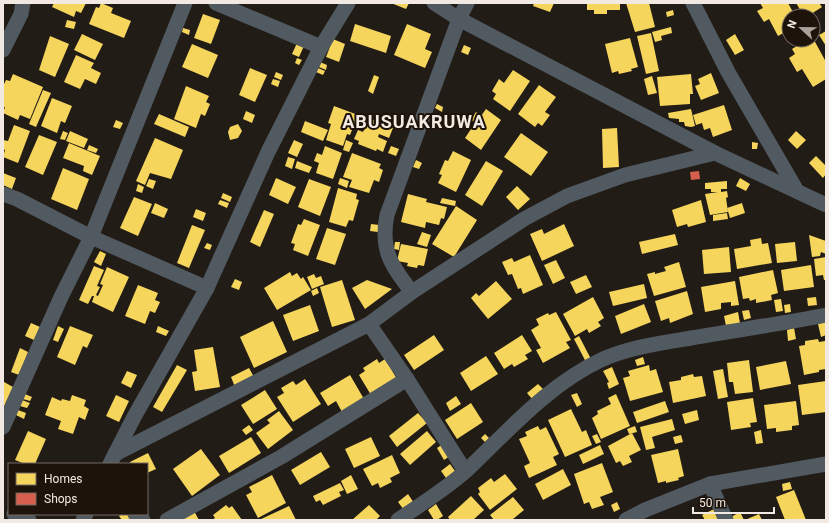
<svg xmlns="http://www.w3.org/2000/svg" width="829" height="523" font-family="Roboto,sans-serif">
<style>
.homes{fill:#f6d55c}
.shops{fill:#d6604d}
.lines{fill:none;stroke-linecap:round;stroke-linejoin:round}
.minor{stroke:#515a61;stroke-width:15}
.labels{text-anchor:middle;stroke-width:4;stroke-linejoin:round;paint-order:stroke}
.district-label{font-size:18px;font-weight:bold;letter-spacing:1px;fill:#f1e9e2;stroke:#1e130a}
</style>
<rect width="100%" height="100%" fill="#221c17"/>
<!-- homes -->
<g class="homes">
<path d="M 54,3 L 86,3 L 81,13 L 76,11 L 74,17 L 52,7 Z"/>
<path d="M 101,3 L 113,8 L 111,13 L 131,21 L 124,38 L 89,24 L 96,7 L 99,8 Z"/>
<path d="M 391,3 L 409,3 L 406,9 Z"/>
<path d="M 534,3 L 554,3 L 550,12 L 533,6 Z"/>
<path d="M 587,3 L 620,3 L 620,10 L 607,10 L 607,14 L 594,14 L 594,10 L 587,10 Z"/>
<path d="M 626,3 L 649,3 L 655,27 L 635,32 Z"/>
<path d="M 760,3 L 788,3 L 794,14 L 789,16 L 789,30 L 778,36 L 769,19 L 764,22 L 757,11 L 763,8 Z"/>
<path d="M 796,3 L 819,3 L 822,7 L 808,16 L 804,16 Z"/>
<path d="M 673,10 L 674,15 L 667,17 L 666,12 Z"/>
<path d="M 203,14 L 220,20 L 211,44 L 194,38 Z"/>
<path d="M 67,20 L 76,22 L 74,29 L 65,27 Z"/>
<path d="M 355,24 L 391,36 L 386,53 L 350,41 Z"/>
<path d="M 407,24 L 431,34 L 425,49 L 432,52 L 425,68 L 394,55 Z"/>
<path d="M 671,27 L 672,33 L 661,36 L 662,40 L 655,42 L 652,32 Z"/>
<path d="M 183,28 L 190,30 L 189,35 L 182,32 Z"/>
<path d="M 826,31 L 826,46 L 819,35 Z"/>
<path d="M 651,33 L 659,71 L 646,74 L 637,36 Z"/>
<path d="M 82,34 L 103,44 L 95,60 L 74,50 Z"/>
<path d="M 735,34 L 744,50 L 735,55 L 726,40 Z"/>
<path d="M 50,36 L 69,44 L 55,77 L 39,70 Z"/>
<path d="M 630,38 L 638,67 L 631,69 L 632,71 L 619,74 L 618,71 L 612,73 L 605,44 Z"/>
<path d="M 333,39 L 345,44 L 339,62 L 326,57 Z"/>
<path d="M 807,40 L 814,40 L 826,62 L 826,79 L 813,87 L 802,69 L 797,72 L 789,58 L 795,54 L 792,49 Z"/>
<path d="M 297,43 L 304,46 L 299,57 L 292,54 Z"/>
<path d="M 192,44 L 218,55 L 208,78 L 182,67 Z"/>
<path d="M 464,45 L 471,48 L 468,55 L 461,52 Z"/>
<path d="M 76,55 L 94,63 L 91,68 L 101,73 L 96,84 L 85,79 L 80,89 L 64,82 Z"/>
<path d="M 297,58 L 302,60 L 299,65 L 295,63 Z"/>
<path d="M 320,62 L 327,65 L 326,70 L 319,67 Z"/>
<path d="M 250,68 L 267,75 L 255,102 L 239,95 Z"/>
<path d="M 318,68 L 325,71 L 323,75 L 316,72 Z"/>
<path d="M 513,70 L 530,81 L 510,111 L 493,99 L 496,94 L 492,91 L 499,79 L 504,83 Z"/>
<path d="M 276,72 L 283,75 L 281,80 L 274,77 Z"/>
<path d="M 711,73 L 719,93 L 701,100 L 695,86 L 700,84 L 698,79 Z"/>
<path d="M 13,74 L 43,87 L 30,119 L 20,115 L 18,120 L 3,113 L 5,107 L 3,107 L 3,86 L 6,80 L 10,81 Z"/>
<path d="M 691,74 L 693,94 L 690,94 L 690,104 L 660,106 L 657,77 Z"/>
<path d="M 374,75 L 379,77 L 373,94 L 368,91 Z"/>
<path d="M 652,76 L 657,93 L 648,95 L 644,79 Z"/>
<path d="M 273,79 L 280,81 L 278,87 L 271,84 Z"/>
<path d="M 539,85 L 556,97 L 545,112 L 550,115 L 542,126 L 538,123 L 535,127 L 518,114 Z"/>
<path d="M 186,86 L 209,96 L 206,102 L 210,104 L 205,116 L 201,114 L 196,128 L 174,119 Z"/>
<path d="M 43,90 L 51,93 L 36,127 L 29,124 Z"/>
<path d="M 52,98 L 72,106 L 65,123 L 61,121 L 57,133 L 41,126 Z"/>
<path d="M 437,104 L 443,107 L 442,112 L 435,108 Z"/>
<path d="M 724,105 L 732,130 L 713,137 L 710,128 L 704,130 L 702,123 L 696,125 L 693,115 Z"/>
<path d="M 334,106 L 358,115 L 350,135 L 347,134 L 343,146 L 326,140 L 331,124 L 328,123 Z"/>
<path d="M 486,109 L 501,120 L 481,150 L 465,138 L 475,123 L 471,120 L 476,112 L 481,116 Z"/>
<path d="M 691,109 L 695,126 L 691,127 L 685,126 L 684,122 L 679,122 L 679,119 L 669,118 L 668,113 Z"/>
<path d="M 246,111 L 255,115 L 252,123 L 243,119 Z"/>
<path d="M 159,114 L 189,127 L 185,137 L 154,124 Z"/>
<path d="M 364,116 L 393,128 L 389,138 L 379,134 L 378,137 L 387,141 L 383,152 L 377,149 L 376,151 L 358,144 L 359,141 L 354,139 L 358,130 L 363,132 L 365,128 L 360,126 Z"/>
<path d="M 116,120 L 123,123 L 120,129 L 113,127 Z"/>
<path d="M 305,121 L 328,130 L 323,141 L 301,132 Z"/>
<path d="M 238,124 L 242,131 L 238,138 L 230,140 L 228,132 L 230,127 Z"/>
<path d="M 14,125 L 30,131 L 18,163 L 3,157 L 5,150 L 3,149 L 3,140 L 8,141 Z"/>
<path d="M 617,128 L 619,167 L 603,168 L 602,129 Z"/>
<path d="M 63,131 L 68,133 L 65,140 L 60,139 Z"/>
<path d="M 70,131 L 88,139 L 84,148 L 66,141 Z"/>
<path d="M 796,131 L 806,140 L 797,149 L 788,140 Z"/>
<path d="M 521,133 L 548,152 L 531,176 L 504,157 Z"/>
<path d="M 39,135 L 57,142 L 43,175 L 25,167 Z"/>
<path d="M 155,138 L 183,150 L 171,179 L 150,173 L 145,185 L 136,181 Z"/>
<path d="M 294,140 L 303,144 L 297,157 L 288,153 Z"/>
<path d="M 346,140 L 353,143 L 349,152 L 343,150 Z"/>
<path d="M 752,142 L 758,143 L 757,149 L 752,149 Z"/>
<path d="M 69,143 L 100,156 L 92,175 L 83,171 L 84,166 L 63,158 Z"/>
<path d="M 89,145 L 98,149 L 96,153 L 87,150 Z"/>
<path d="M 325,146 L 342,153 L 333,179 L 316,173 L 319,163 L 314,161 L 317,153 L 322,155 Z"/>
<path d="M 391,146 L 399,149 L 396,156 L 388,153 Z"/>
<path d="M 453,151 L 471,160 L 456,192 L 438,183 L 442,175 L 439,174 L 445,160 L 448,161 Z"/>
<path d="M 352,153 L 381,164 L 379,168 L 383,170 L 379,182 L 374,180 L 369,193 L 349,187 L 352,180 L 343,177 Z"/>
<path d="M 816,156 L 826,166 L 826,174 L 823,178 L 809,163 Z"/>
<path d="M 288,157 L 295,159 L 292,169 L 285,166 Z"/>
<path d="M 416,160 L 422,163 L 419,169 L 413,167 Z"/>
<path d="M 297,161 L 312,167 L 309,173 L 295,168 Z"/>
<path d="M 486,161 L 503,171 L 482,206 L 465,195 Z"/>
<path d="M 63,168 L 89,179 L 77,210 L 51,199 Z"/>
<path d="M 3,173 L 16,178 L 12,189 L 3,185 Z"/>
<path d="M 276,178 L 296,187 L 288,204 L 269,195 Z"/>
<path d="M 340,178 L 349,181 L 347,188 L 338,184 Z"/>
<path d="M 740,178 L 750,184 L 746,191 L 736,186 Z"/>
<path d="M 149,179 L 156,181 L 153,189 L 146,186 Z"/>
<path d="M 309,179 L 331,187 L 320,216 L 298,207 Z"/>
<path d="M 727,181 L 727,189 L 721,189 L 721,192 L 727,191 L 728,197 L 726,198 L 728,212 L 710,215 L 705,194 L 718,192 L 711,192 L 711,189 L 705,189 L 705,183 Z"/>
<path d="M 138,184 L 144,187 L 142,193 L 136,191 Z"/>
<path d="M 517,186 L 530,199 L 518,210 L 506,197 Z"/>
<path d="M 338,188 L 357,194 L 356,199 L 359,200 L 353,221 L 349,220 L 346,227 L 329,222 Z"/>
<path d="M 223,193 L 232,197 L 230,202 L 221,198 Z"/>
<path d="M 408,194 L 427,199 L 426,202 L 447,207 L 444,219 L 441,218 L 439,225 L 426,222 L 425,228 L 401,222 Z"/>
<path d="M 134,197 L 152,204 L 138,236 L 120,228 Z"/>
<path d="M 442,198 L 456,201 L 455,206 L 440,203 Z"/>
<path d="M 220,200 L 229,203 L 227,208 L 218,204 Z"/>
<path d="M 701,200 L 706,222 L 688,227 L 687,224 L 677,227 L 672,210 Z"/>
<path d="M 155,203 L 168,209 L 164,218 L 151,213 Z"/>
<path d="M 742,203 L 745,213 L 730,218 L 727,208 Z"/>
<path d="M 456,206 L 477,220 L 454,257 L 432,244 Z"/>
<path d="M 196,209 L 206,213 L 203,221 L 193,217 Z"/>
<path d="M 264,210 L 274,214 L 260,247 L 250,242 Z"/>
<path d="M 727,213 L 728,219 L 713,221 L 713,215 Z"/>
<path d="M 304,219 L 320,225 L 308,256 L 293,250 L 295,244 L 291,243 L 298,224 L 301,225 Z"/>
<path d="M 371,224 L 379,225 L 378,232 L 370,231 Z"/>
<path d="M 564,224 L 574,246 L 542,261 L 530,234 L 542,229 L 544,234 Z"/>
<path d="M 192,225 L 205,230 L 189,268 L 177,263 Z"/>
<path d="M 327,228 L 346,234 L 335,265 L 316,259 Z"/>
<path d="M 422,232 L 431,235 L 427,247 L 417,244 Z"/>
<path d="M 675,234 L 678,245 L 642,254 L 639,242 Z"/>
<path d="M 809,235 L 826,241 L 826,254 L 821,252 L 820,256 L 812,257 Z"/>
<path d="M 761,238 L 762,244 L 768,243 L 772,263 L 737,269 L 734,249 L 751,246 L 750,240 Z"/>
<path d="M 395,242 L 400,242 L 399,250 L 394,249 Z"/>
<path d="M 795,242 L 797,261 L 777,263 L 775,244 Z"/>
<path d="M 207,243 L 212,245 L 210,250 L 204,248 Z"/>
<path d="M 401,244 L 428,249 L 424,266 L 418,265 L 417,268 L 407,266 L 408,263 L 397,261 Z"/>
<path d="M 729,247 L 731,272 L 704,274 L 702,250 Z"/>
<path d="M 100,251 L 106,254 L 101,266 L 94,262 Z"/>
<path d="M 530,255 L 543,285 L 523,294 L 521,288 L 518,289 L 512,274 L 508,275 L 502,262 L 512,258 L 514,262 Z"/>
<path d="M 826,257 L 826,280 L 824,280 L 823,275 L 816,276 L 814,259 Z"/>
<path d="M 556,260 L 565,278 L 553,284 L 544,265 Z"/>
<path d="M 679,262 L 686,287 L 654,296 L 647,274 L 655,272 L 655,274 L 666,271 L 664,267 Z"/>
<path d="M 811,265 L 814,287 L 784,291 L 781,270 Z"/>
<path d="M 94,266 L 104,270 L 97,286 L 100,287 L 96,295 L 92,293 L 98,296 L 103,285 L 100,284 L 107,267 L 129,277 L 113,312 L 92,302 L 94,296 L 92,296 L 88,304 L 79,300 Z"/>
<path d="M 773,270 L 778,293 L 771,295 L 772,300 L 756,303 L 756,299 L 750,301 L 749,298 L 743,299 L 739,277 Z"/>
<path d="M 290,272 L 292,276 L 297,273 L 301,279 L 303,277 L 311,290 L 277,310 L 264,288 Z"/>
<path d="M 314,274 L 316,278 L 321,276 L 324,284 L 312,289 L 307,277 Z"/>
<path d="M 586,275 L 592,287 L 576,294 L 570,282 Z"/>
<path d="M 235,279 L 242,282 L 239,290 L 231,287 Z"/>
<path d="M 342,280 L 355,320 L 332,327 L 320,287 Z"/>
<path d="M 367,280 L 392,289 L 365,309 L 352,288 Z"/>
<path d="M 496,281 L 512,299 L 488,319 L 471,298 L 476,293 L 479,296 Z"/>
<path d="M 735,281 L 739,305 L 731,306 L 731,302 L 721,303 L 721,309 L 705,312 L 701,287 Z"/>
<path d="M 644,284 L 647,298 L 613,306 L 609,292 Z"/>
<path d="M 138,285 L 158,293 L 155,300 L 160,302 L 155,313 L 150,311 L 145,324 L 125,316 Z"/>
<path d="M 317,288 L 319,293 L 313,296 L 311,291 Z"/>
<path d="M 687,291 L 693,314 L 670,323 L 669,318 L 661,321 L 655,301 Z"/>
<path d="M 593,297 L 604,318 L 598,322 L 601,326 L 589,333 L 587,329 L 575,336 L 563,314 Z"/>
<path d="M 816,297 L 817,305 L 808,306 L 807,298 Z"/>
<path d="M 781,299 L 783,311 L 776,312 L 774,300 Z"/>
<path d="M 644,304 L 651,322 L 621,334 L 615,316 Z"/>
<path d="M 790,304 L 791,312 L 785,313 L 784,305 Z"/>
<path d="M 310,305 L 319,331 L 293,341 L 283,315 Z"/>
<path d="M 749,310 L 751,318 L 744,320 L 742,311 Z"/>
<path d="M 556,312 L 571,340 L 566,342 L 570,348 L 543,363 L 536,350 L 541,348 L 531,330 L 539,325 L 536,319 L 548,313 L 549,315 Z"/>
<path d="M 738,312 L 740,323 L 726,326 L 724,316 Z"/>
<path d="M 273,321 L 287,352 L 254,368 L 240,337 Z"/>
<path d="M 825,322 L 826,335 L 821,337 L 818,324 Z"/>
<path d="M 31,323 L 40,327 L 34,340 L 25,336 Z"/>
<path d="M 58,326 L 64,329 L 58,342 L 53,340 Z"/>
<path d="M 70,326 L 93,335 L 87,348 L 83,346 L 75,365 L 57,357 Z"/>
<path d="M 158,326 L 169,331 L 166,336 L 156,332 Z"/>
<path d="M 794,328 L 796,339 L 788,341 L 787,330 Z"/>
<path d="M 434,335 L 444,350 L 414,370 L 404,355 Z"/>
<path d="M 522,335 L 532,351 L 525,355 L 528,359 L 514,367 L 512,364 L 504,369 L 494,353 Z"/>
<path d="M 579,336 L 592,361 L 587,364 L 574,339 Z"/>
<path d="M 818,339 L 819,342 L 825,341 L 826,369 L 819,370 L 819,372 L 804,375 L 799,346 L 805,345 L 805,341 Z"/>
<path d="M 213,347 L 220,387 L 195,391 L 192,372 L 197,371 L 194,350 Z"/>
<path d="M 20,348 L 28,352 L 19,375 L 11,372 Z"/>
<path d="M 486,356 L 498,374 L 471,391 L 460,373 Z"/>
<path d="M 643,357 L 645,364 L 637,366 L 635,360 Z"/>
<path d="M 377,359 L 379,363 L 385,359 L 397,379 L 371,395 L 359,375 L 365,371 L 363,368 Z"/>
<path d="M 749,360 L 753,392 L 735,394 L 733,382 L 729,382 L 727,363 Z"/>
<path d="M 786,361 L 791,384 L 760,390 L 756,367 Z"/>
<path d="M 177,365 L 187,370 L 162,412 L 153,407 Z"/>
<path d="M 649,365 L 650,371 L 656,369 L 663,392 L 630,401 L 623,378 L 630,376 L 628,371 Z"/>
<path d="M 612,367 L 619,384 L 609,389 L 607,383 L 609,382 L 603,371 Z"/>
<path d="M 249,368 L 254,377 L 235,387 L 231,377 Z"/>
<path d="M 723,369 L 728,397 L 718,399 L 713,371 Z"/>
<path d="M 127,371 L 137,375 L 131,388 L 121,383 Z"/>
<path d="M 693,374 L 694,377 L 702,376 L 706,396 L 673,403 L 669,382 L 681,380 L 681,377 Z"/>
<path d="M 350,375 L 364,399 L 342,412 L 336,401 L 328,406 L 320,393 Z"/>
<path d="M 305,379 L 321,404 L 293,422 L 277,397 L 284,393 L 281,388 L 293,381 L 296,385 Z"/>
<path d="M 826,381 L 826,412 L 802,415 L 798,385 Z"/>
<path d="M 4,382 L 13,387 L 3,409 L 3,385 Z"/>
<path d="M 538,384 L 544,390 L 533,400 L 527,393 Z"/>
<path d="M 265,390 L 277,409 L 253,424 L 241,405 Z"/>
<path d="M 577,393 L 582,404 L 577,407 L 571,395 Z"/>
<path d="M 25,394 L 32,397 L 30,401 L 23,399 Z"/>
<path d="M 616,394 L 630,426 L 601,439 L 592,418 L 598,414 L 597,411 L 611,404 L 608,398 Z"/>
<path d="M 72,395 L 86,400 L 84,406 L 89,409 L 85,420 L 79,417 L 73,434 L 58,429 L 61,421 L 45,415 L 52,397 L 61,401 L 62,399 L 70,401 Z"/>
<path d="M 116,395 L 129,401 L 119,422 L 106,416 Z"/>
<path d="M 456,396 L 461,404 L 450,411 L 446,403 Z"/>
<path d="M 753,398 L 757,422 L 750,423 L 751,427 L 731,430 L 727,402 Z"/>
<path d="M 22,400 L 30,403 L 27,408 L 20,406 Z"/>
<path d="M 665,401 L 669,412 L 637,423 L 633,412 Z"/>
<path d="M 796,401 L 799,425 L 792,426 L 792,430 L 776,432 L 776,428 L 767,429 L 764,405 Z"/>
<path d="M 471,403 L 483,422 L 457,439 L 445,420 Z"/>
<path d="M 571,409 L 582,432 L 586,430 L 592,445 L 565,457 L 548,420 Z"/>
<path d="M 18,410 L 26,413 L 24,419 L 16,415 Z"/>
<path d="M 697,410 L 699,420 L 685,424 L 682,414 Z"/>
<path d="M 279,411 L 293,430 L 268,449 L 256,433 L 270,423 L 267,420 Z"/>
<path d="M 418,413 L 427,423 L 397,447 L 389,436 Z"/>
<path d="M 672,419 L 675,430 L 652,437 L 655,448 L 646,450 L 640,427 Z"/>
<path d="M 249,425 L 253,430 L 246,435 L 242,430 Z"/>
<path d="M 538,426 L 540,430 L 546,427 L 559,454 L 553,457 L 557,465 L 529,478 L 524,466 L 530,463 L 519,439 L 527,436 L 525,432 Z"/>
<path d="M 635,426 L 637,432 L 629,434 L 627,429 Z"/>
<path d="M 761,430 L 763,443 L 756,444 L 754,432 Z"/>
<path d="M 28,431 L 46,439 L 35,464 L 25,464 L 15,460 Z"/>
<path d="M 427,431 L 436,442 L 410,465 L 400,454 Z"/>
<path d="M 632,433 L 641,450 L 629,456 L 632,462 L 623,466 L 620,461 L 616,463 L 608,446 Z"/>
<path d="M 485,434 L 489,438 L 485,442 L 481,438 Z"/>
<path d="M 597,434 L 601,442 L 596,444 L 592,436 Z"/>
<path d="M 681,435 L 683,442 L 675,444 L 673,437 Z"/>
<path d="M 251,437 L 261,453 L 229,473 L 219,456 Z"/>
<path d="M 371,437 L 380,456 L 354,468 L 345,449 Z"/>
<path d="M 446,442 L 453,454 L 444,460 L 437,448 Z"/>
<path d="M 600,445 L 604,454 L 583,464 L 579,455 Z"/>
<path d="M 201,449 L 220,475 L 192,496 L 173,469 Z"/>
<path d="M 678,449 L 684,476 L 678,478 L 679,480 L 666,483 L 666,481 L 658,483 L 651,455 Z"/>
<path d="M 321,452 L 330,467 L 300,485 L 291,470 Z"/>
<path d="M 148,453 L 156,469 L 147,473 L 147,464 L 130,464 L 130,462 Z"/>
<path d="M 392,455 L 400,473 L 390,478 L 392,482 L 380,488 L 378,483 L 372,486 L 363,469 Z"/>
<path d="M 602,463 L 613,492 L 600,497 L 604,505 L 592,509 L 589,502 L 584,504 L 574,474 Z"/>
<path d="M 450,464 L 455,471 L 446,478 L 441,471 Z"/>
<path d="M 563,469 L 571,485 L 543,500 L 535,484 Z"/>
<path d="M 505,474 L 517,489 L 490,510 L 478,494 L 480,492 L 478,488 L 491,478 L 494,482 Z"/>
<path d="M 272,475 L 286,503 L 258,518 L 246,495 L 252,492 L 249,487 Z"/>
<path d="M 351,475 L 358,489 L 347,494 L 341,481 Z"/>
<path d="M 790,482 L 792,489 L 783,491 L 782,484 Z"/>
<path d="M 340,483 L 344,490 L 339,492 L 341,496 L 323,505 L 320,500 L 316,502 L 313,496 Z"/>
<path d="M 794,490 L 806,520 L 785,520 L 776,497 Z"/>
<path d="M 408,494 L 414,503 L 404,510 L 398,502 Z"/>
<path d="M 471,496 L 484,510 L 473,520 L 450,520 L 448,517 Z"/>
<path d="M 513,497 L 524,510 L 513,519 L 514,520 L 494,520 L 490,515 Z"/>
<path d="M 617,502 L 620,509 L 614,512 L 611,505 Z"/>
<path d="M 436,504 L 443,516 L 437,520 L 434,520 L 428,510 Z"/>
<path d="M 226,505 L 229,508 L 232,506 L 242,520 L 212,520 L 215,518 L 213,515 Z"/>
<path d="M 369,505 L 380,516 L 376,520 L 352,520 Z"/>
<path d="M 289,506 L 296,520 L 259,520 Z"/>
<path d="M 714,509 L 720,520 L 705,520 L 702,515 Z"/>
<path d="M 194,511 L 199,520 L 178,520 Z"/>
<path d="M 740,512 L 744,520 L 733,520 L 731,517 Z"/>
<path d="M 122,514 L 130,514 L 135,520 L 122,520 L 119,516 Z"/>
<path d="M 759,514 L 762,520 L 745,520 Z"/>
</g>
<!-- shops -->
<path class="shops" d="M 699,171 L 700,179 L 691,180 L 690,172 Z"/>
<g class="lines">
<!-- minor -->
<g class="minor">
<path d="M 216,3 L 321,47"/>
<path d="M 434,3 L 459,19 L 715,153 L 826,205"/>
<path d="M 693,3 L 728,72 L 797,191"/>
<path d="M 3,50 L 21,14 L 23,3"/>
<path d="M 3,194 L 17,199 L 91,237 L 207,288"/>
<path d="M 412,292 C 391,266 380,249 387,215 L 459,19 L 467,3"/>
<path d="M 369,324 L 407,379 L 465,471"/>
<path d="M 3,427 L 61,297 L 91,237 L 185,3"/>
<path d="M 115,454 L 369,324 L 412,292 L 524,219 L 567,196 L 625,175 L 715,153"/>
<path d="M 110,464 L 134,417 L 207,288 L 268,152 L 321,47 L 348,3"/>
<path d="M 710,484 L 726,520"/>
<path d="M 14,514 L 29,520"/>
<path d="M 135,514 L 143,520"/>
<path d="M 83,520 L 86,514"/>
<path d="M 167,520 L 281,457 L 407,379"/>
<path d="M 398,520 C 421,504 446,489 467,470 C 509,430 549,384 603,359 C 631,347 661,343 691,338 C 736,330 781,324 826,315"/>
<path d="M 626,520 L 645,510 L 710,484 L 826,464"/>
</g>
</g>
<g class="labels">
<!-- district labels -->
<g class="district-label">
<text x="414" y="128">ABUSUAKRUWA</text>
</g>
</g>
<!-- border -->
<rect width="829" height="523" fill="none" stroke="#f1e9e2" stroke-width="8"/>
<!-- legend -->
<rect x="8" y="463" width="140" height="52" fill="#1e130a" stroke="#726960"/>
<rect x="16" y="473" width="20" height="12" fill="#f6d55c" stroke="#726960"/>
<text x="44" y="483" font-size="12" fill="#f1e9e2">Homes</text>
<rect x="16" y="493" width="20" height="12" fill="#d6604d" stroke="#726960"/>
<text x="44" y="503" font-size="12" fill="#f1e9e2">Shops</text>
<!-- north arrow -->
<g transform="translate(801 28) rotate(292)"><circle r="19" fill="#1e130a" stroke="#726960"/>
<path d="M0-3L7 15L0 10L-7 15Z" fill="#a9a19b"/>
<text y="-6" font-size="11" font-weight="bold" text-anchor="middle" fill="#f1e9e2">N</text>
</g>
<!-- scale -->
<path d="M693 507v6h81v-6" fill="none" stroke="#f1e9e2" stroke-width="2"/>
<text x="699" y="507" font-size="12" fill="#f1e9e2" stroke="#1e130a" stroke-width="3" paint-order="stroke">50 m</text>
</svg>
